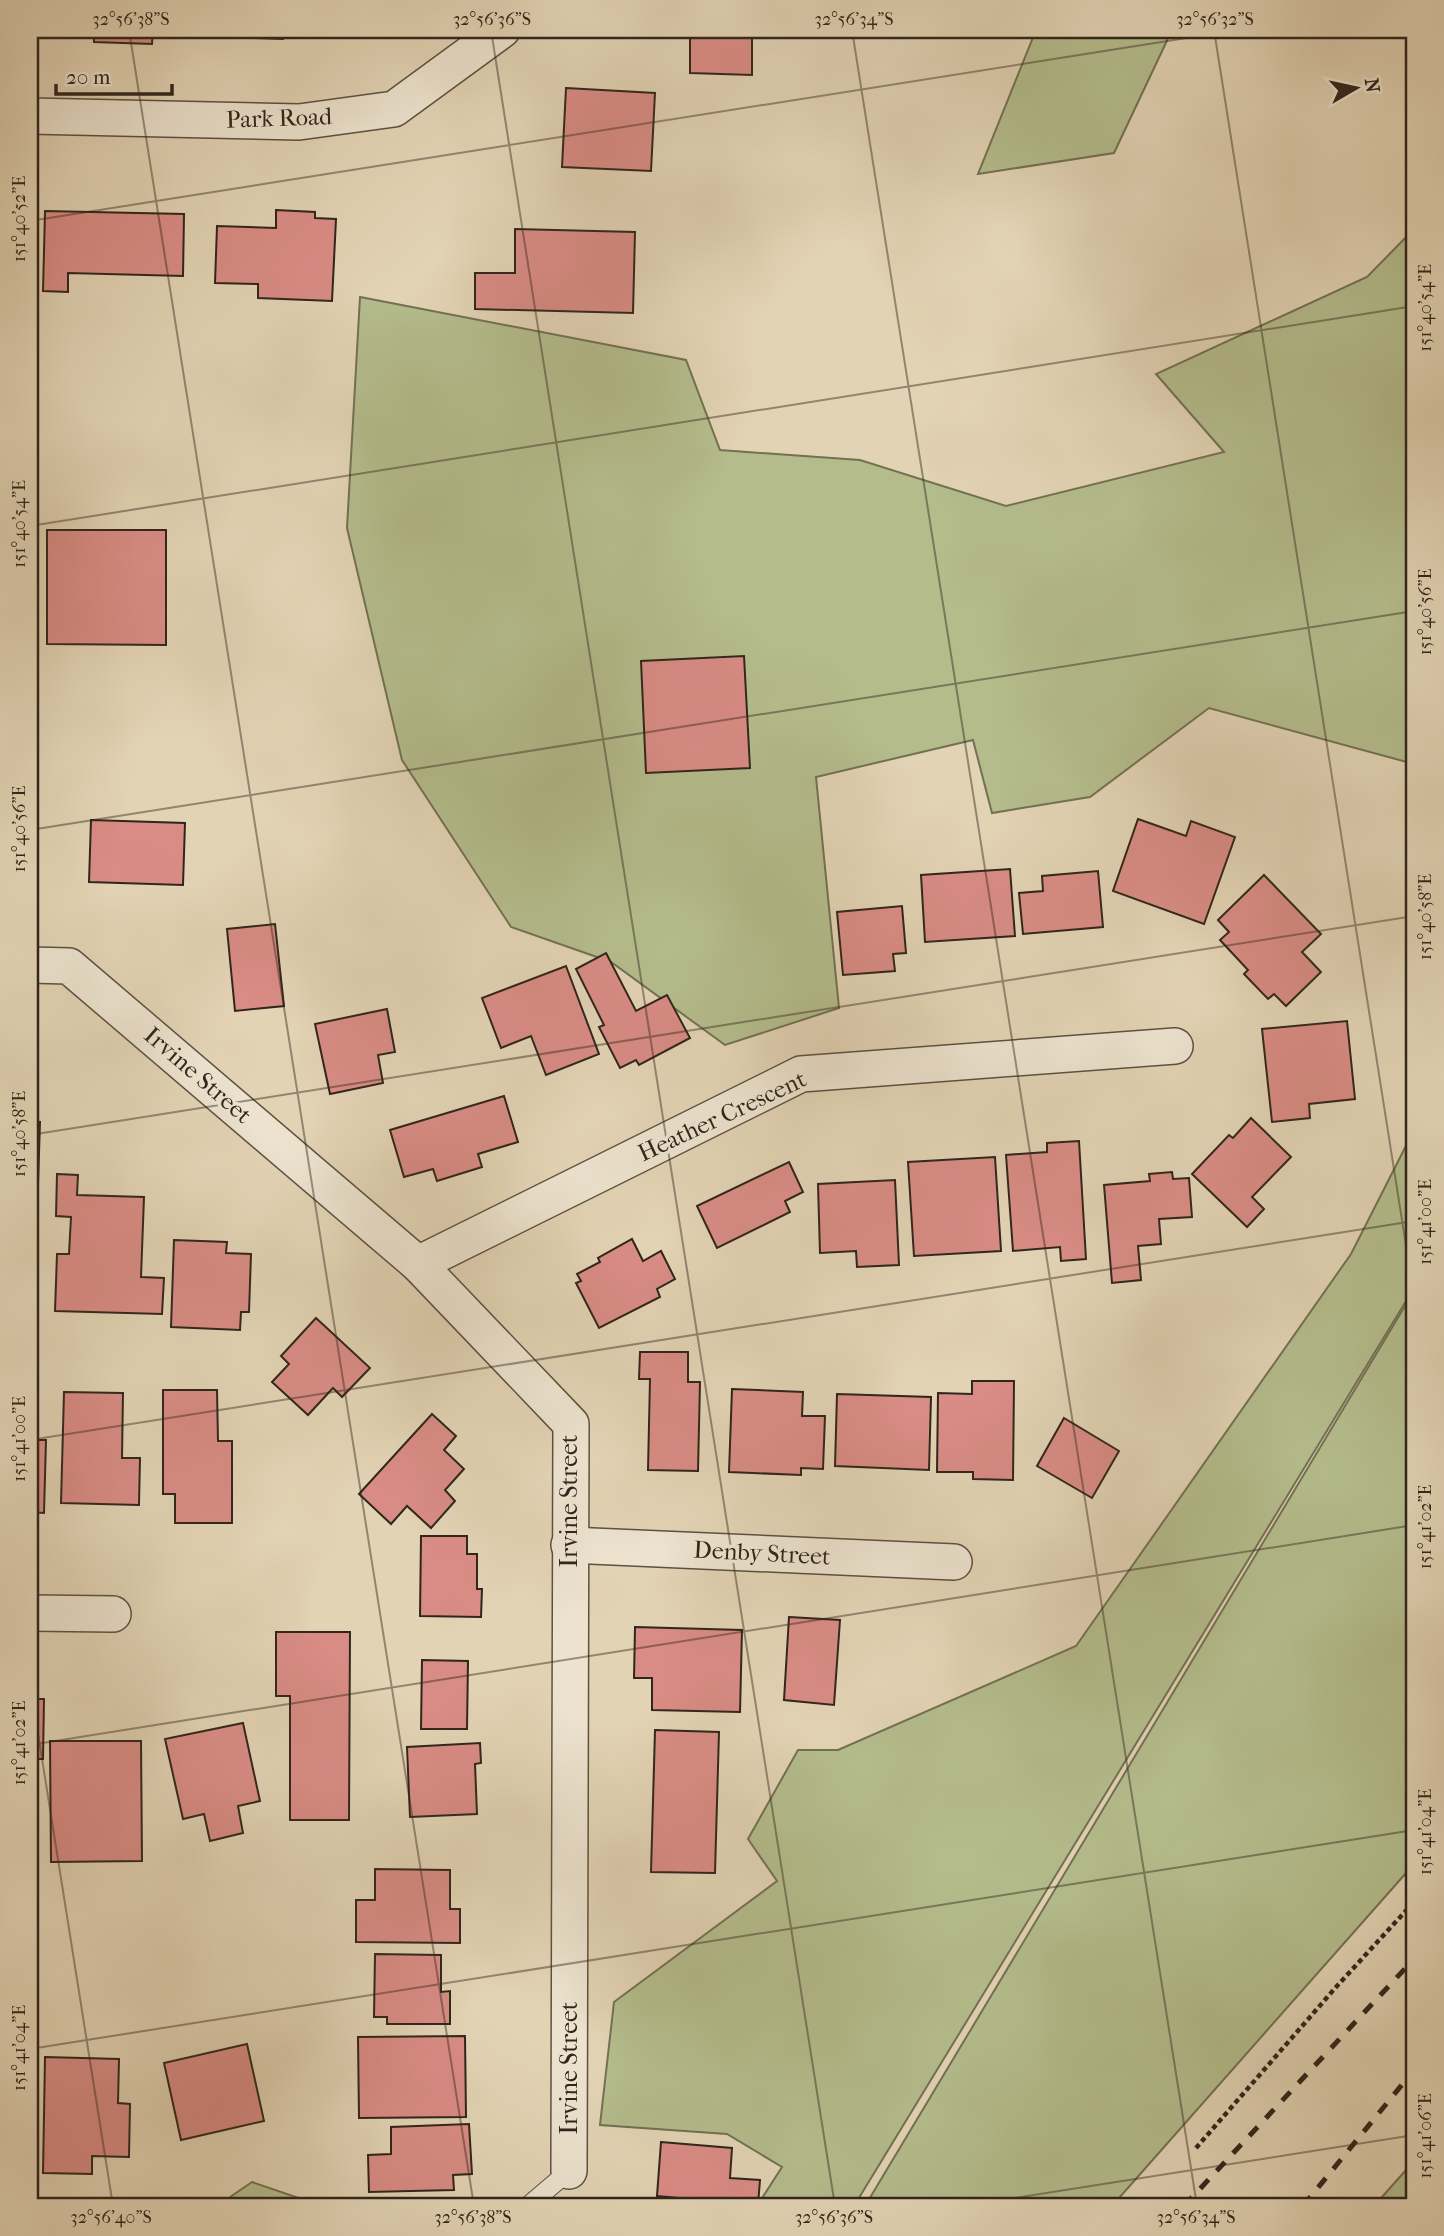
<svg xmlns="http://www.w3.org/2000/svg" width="1444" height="2236" font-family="'IM FELL French Canon',serif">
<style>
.green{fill:#b4bc8c;stroke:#727154;stroke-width:2}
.building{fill:#d98c85;stroke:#30261c;stroke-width:2}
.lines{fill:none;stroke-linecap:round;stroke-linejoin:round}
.lane-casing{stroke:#5c5142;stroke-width:20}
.street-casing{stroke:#5c5142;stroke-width:38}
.path{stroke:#30261c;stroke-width:4.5;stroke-dasharray:5 3.5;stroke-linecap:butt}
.lane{stroke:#ece2ce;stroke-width:18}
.street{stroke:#ece2ce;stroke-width:35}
.rail{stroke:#30261c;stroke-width:5;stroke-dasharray:12 12;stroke-linecap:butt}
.ticks{fill:none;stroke:#30261c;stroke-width:2;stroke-opacity:0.45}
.labels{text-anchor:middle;stroke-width:7;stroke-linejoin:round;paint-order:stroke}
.street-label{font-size:24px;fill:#30261c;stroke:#ece2ce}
.neatline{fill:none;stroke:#30261c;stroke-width:2.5}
.ticks-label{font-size:18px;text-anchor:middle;fill:#30261c}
</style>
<rect width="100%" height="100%" fill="#e2d3b4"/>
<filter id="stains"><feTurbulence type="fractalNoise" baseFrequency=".00286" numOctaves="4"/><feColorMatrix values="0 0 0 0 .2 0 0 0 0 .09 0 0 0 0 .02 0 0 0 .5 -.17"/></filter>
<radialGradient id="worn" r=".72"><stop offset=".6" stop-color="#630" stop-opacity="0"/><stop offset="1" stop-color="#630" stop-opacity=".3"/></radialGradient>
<!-- green -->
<g class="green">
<path d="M 1036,30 L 1172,30 L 1114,153 L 978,174 Z"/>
<path d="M 1414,229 L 1414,764 L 1209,708 L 1090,797 L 992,813 L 973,740 L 816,777 L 839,1008 L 725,1045 L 611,962 L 511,927 L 402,760 L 347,528 L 360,297 L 686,360 L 720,450 L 860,460 L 1006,506 L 1224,452 L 1156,374 L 1367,277 Z"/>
<path d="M 1414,1130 L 1414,1288 L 854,2206 L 757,2206 L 782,2167 L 727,2134 L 600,2125 L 614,2002 L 777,1881 L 748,1839 L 798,1750 L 838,1750 L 1076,1646 L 1351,1254 Z"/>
<path d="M 1414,1291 L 1414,1864 L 1112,2206 L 865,2206 Z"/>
<path d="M 1414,2161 L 1414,2206 L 1374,2206 Z"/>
<path d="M 252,2182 L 322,2206 L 217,2206 Z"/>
</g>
<!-- building -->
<g class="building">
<path d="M 94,30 L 153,30 L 152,44 L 94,42 Z"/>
<path d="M 198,30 L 283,30 L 283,39 L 197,36 Z"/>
<path d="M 690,30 L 752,30 L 752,75 L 690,73 Z"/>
<path d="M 566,88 L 655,93 L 651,171 L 562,167 Z"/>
<path d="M 276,210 L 315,212 L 315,218 L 336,219 L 332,301 L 258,298 L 258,284 L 215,283 L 217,226 L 276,228 Z"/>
<path d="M 45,211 L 184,214 L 183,276 L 68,273 L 68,292 L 43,291 Z"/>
<path d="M 515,229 L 635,232 L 633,313 L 475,309 L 475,273 L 515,273 Z"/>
<path d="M 47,530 L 166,530 L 166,645 L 47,644 Z"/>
<path d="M 744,656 L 750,768 L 646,773 L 641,661 Z"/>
<path d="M 1138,819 L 1186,836 L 1191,821 L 1235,837 L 1204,924 L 1113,891 Z"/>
<path d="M 91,820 L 185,823 L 183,885 L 89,882 Z"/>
<path d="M 1010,869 L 1015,936 L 925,942 L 921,875 Z"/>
<path d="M 1098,871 L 1103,927 L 1023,934 L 1019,893 L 1043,891 L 1042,876 Z"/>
<path d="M 1264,875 L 1321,934 L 1302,952 L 1321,972 L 1286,1006 L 1274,994 L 1268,999 L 1244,974 L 1248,970 L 1220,940 L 1229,932 L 1218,920 Z"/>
<path d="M 902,906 L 906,953 L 893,954 L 895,971 L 843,975 L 837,912 Z"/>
<path d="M 275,924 L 284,1006 L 235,1011 L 227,929 Z"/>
<path d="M 606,953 L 636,1011 L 667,995 L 690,1038 L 639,1065 L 636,1060 L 620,1068 L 599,1027 L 604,1025 L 576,969 Z"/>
<path d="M 566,966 L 599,1054 L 546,1075 L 531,1036 L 501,1048 L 482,998 Z"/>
<path d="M 387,1009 L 395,1052 L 378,1055 L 383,1083 L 330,1094 L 315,1024 Z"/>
<path d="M 1347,1021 L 1355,1099 L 1309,1104 L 1310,1118 L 1272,1122 L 1262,1029 Z"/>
<path d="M 30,1091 L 30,1121 L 40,1122 L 38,1184 L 30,1184 Z"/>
<path d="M 504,1096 L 518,1142 L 478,1154 L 482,1167 L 437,1181 L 433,1169 L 404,1177 L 390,1130 Z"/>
<path d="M 1251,1118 L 1291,1157 L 1252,1197 L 1264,1209 L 1247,1227 L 1192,1174 L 1229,1135 L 1233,1138 Z"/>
<path d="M 1079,1141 L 1086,1259 L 1061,1261 L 1060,1247 L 1013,1251 L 1006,1155 L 1047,1152 L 1047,1143 Z"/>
<path d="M 995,1157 L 1001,1251 L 914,1256 L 908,1162 Z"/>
<path d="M 789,1162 L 803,1192 L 785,1201 L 790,1212 L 717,1248 L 697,1206 Z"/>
<path d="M 1172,1172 L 1173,1179 L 1189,1178 L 1192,1217 L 1159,1219 L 1161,1244 L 1138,1246 L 1141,1280 L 1112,1283 L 1104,1185 L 1150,1181 L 1149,1174 Z"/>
<path d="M 57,1174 L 78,1175 L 77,1195 L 144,1197 L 141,1277 L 164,1278 L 162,1314 L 55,1311 L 57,1254 L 69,1254 L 71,1217 L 56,1216 Z"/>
<path d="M 895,1180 L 899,1265 L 857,1267 L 856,1251 L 820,1253 L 818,1184 Z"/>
<path d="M 632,1239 L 643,1261 L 661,1251 L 675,1279 L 657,1289 L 660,1297 L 599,1328 L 576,1283 L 581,1281 L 577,1274 L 600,1262 L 598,1258 Z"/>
<path d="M 174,1240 L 227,1242 L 226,1253 L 251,1254 L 249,1312 L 241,1312 L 240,1330 L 171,1327 Z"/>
<path d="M 316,1318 L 370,1368 L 342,1397 L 333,1388 L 308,1415 L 272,1382 L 289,1364 L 281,1356 Z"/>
<path d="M 640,1352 L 688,1352 L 688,1382 L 700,1382 L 698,1471 L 648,1470 L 650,1379 L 639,1379 Z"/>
<path d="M 972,1381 L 1014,1381 L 1013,1480 L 973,1479 L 973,1472 L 937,1472 L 938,1393 L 972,1394 Z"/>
<path d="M 732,1389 L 803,1392 L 802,1416 L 825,1416 L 823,1469 L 801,1468 L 801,1475 L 729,1472 Z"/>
<path d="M 163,1390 L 217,1390 L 218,1441 L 232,1441 L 232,1523 L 175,1523 L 175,1494 L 163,1494 Z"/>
<path d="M 64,1392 L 123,1393 L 122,1458 L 140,1458 L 139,1505 L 61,1503 Z"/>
<path d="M 837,1394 L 931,1397 L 929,1470 L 835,1466 Z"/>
<path d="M 432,1414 L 456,1436 L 444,1450 L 464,1469 L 445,1490 L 455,1501 L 431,1528 L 407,1506 L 391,1524 L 359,1494 Z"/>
<path d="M 1064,1418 L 1119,1451 L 1092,1498 L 1037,1466 Z"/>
<path d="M 30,1440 L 46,1440 L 44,1513 L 30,1512 Z"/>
<path d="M 421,1536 L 467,1536 L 467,1554 L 477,1554 L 477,1589 L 482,1589 L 481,1617 L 420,1616 Z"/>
<path d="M 789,1617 L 840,1620 L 834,1705 L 784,1700 Z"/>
<path d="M 635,1627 L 742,1630 L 740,1712 L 652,1710 L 652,1678 L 634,1678 Z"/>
<path d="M 276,1632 L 350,1632 L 349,1820 L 290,1820 L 290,1696 L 276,1696 Z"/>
<path d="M 422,1660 L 468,1661 L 467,1729 L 421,1729 Z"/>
<path d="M 30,1699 L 44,1699 L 43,1759 L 30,1759 Z"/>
<path d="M 243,1723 L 260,1801 L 238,1806 L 243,1833 L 210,1841 L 204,1814 L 183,1819 L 165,1739 Z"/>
<path d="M 655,1730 L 719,1732 L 715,1873 L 651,1872 Z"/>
<path d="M 50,1741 L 141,1741 L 142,1861 L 51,1862 Z"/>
<path d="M 480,1743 L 481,1763 L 475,1764 L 477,1814 L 410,1817 L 407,1747 Z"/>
<path d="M 375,1869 L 450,1870 L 450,1909 L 460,1909 L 460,1943 L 356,1942 L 356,1900 L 375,1900 Z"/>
<path d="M 375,1954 L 441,1955 L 441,1992 L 450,1991 L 450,2024 L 387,2024 L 387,2017 L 374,2017 Z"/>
<path d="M 465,2036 L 466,2117 L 359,2118 L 358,2037 Z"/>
<path d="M 30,2039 L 33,2039 L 31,2147 L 30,2147 Z"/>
<path d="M 247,2044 L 264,2121 L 181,2140 L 164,2063 Z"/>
<path d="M 45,2057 L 119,2059 L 118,2103 L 130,2104 L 129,2157 L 92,2156 L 92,2174 L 43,2173 Z"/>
<path d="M 469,2124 L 472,2174 L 453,2175 L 454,2190 L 369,2192 L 368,2155 L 391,2154 L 391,2127 Z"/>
<path d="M 661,2142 L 732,2148 L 730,2178 L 760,2180 L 758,2205 L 657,2196 Z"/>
</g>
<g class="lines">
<defs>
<path id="lane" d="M 528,2206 L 569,2171"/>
<g id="street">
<path d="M 30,116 L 299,122 L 394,109 L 502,30"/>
<path d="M 30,965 L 69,966 L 418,1264 L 571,1424 L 569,2171"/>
<path d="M 418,1264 L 801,1074 L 1175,1046"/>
<path d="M 569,1545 L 954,1562"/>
<path d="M 30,1613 L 113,1614"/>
</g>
</defs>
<!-- lane casing -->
<use href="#lane" class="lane-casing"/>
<!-- street casing -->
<use href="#street" class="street-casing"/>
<!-- path -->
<path class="path" d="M 1196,2148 L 1337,1986 L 1414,1902"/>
<!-- lane -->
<use href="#lane" class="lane"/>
<!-- street -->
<use href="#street" class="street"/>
<!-- rail -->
<g class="rail">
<path d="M 1184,2206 L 1414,1959"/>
<path d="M 1303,2206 L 1414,2070"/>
</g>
</g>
<!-- ticks -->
<path class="ticks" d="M 129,30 L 474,2206M 491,30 L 835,2206M 852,30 L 1197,2206M 1214,30 L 1414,1296M 30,221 L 1237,30M 30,526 L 1414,306M 30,830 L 1414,611M 30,1135 L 1414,916M 30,1440 L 1414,1221M 30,1683 L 113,2206M 30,1745 L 1414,1525M 30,2049 L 1414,1830M 964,2206 L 1414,2135"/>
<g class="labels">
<!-- street labels -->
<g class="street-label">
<text transform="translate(279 118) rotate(-2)" y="8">Park Road</text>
<text transform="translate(198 1075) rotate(41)" y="8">Irvine Street</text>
<text transform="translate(722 1116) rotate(-25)" y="8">Heather Crescent</text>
<text transform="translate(569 1501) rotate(-90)" y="8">Irvine Street</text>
<text transform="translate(762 1553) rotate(3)" y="8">Denby Street</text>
<text transform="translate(569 2068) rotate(-90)" y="8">Irvine Street</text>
</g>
</g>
<!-- margin -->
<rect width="1444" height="2236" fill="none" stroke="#e2d3b4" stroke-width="77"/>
<!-- north arrow -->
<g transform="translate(1356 88) rotate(81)" stroke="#ece2ce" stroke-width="5" paint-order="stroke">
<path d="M0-5L12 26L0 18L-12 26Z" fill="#30261c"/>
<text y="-10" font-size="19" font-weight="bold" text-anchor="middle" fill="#30261c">N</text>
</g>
<!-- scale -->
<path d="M56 84v10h116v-10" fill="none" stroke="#30261c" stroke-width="3.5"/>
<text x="66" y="84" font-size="21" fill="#30261c" stroke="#ece2ce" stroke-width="5" paint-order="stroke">20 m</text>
<rect x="38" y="38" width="1368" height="2160" class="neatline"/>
<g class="ticks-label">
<text x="131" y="25">32°56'38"S</text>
<text x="492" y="25">32°56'36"S</text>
<text x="854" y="25">32°56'34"S</text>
<text x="1215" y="25">32°56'32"S</text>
<text transform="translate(19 219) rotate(-90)" y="6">151°40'52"E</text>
<text transform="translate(1425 308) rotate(-90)" y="6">151°40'54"E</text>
<text transform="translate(19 524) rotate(-90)" y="6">151°40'54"E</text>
<text transform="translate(1425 612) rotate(-90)" y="6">151°40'56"E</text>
<text transform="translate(19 829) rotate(-90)" y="6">151°40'56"E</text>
<text transform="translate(1425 917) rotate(-90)" y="6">151°40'58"E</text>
<text transform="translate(19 1134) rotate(-90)" y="6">151°40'58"E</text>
<text transform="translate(1425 1222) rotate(-90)" y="6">151°41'00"E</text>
<text transform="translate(19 1439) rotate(-90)" y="6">151°41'00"E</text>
<text transform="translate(1425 1527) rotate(-90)" y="6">151°41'02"E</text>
<text transform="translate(19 1743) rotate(-90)" y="6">151°41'02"E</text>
<text transform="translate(1425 1832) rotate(-90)" y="6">151°41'04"E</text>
<text transform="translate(19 2048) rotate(-90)" y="6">151°41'04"E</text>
<text transform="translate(1425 2136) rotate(-90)" y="6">151°41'06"E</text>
<text x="111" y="2223">32°56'40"S</text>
<text x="473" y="2223">32°56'38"S</text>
<text x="834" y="2223">32°56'36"S</text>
<text x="1196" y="2223">32°56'34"S</text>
</g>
<rect width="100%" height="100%" filter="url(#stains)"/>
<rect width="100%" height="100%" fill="url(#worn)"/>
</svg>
